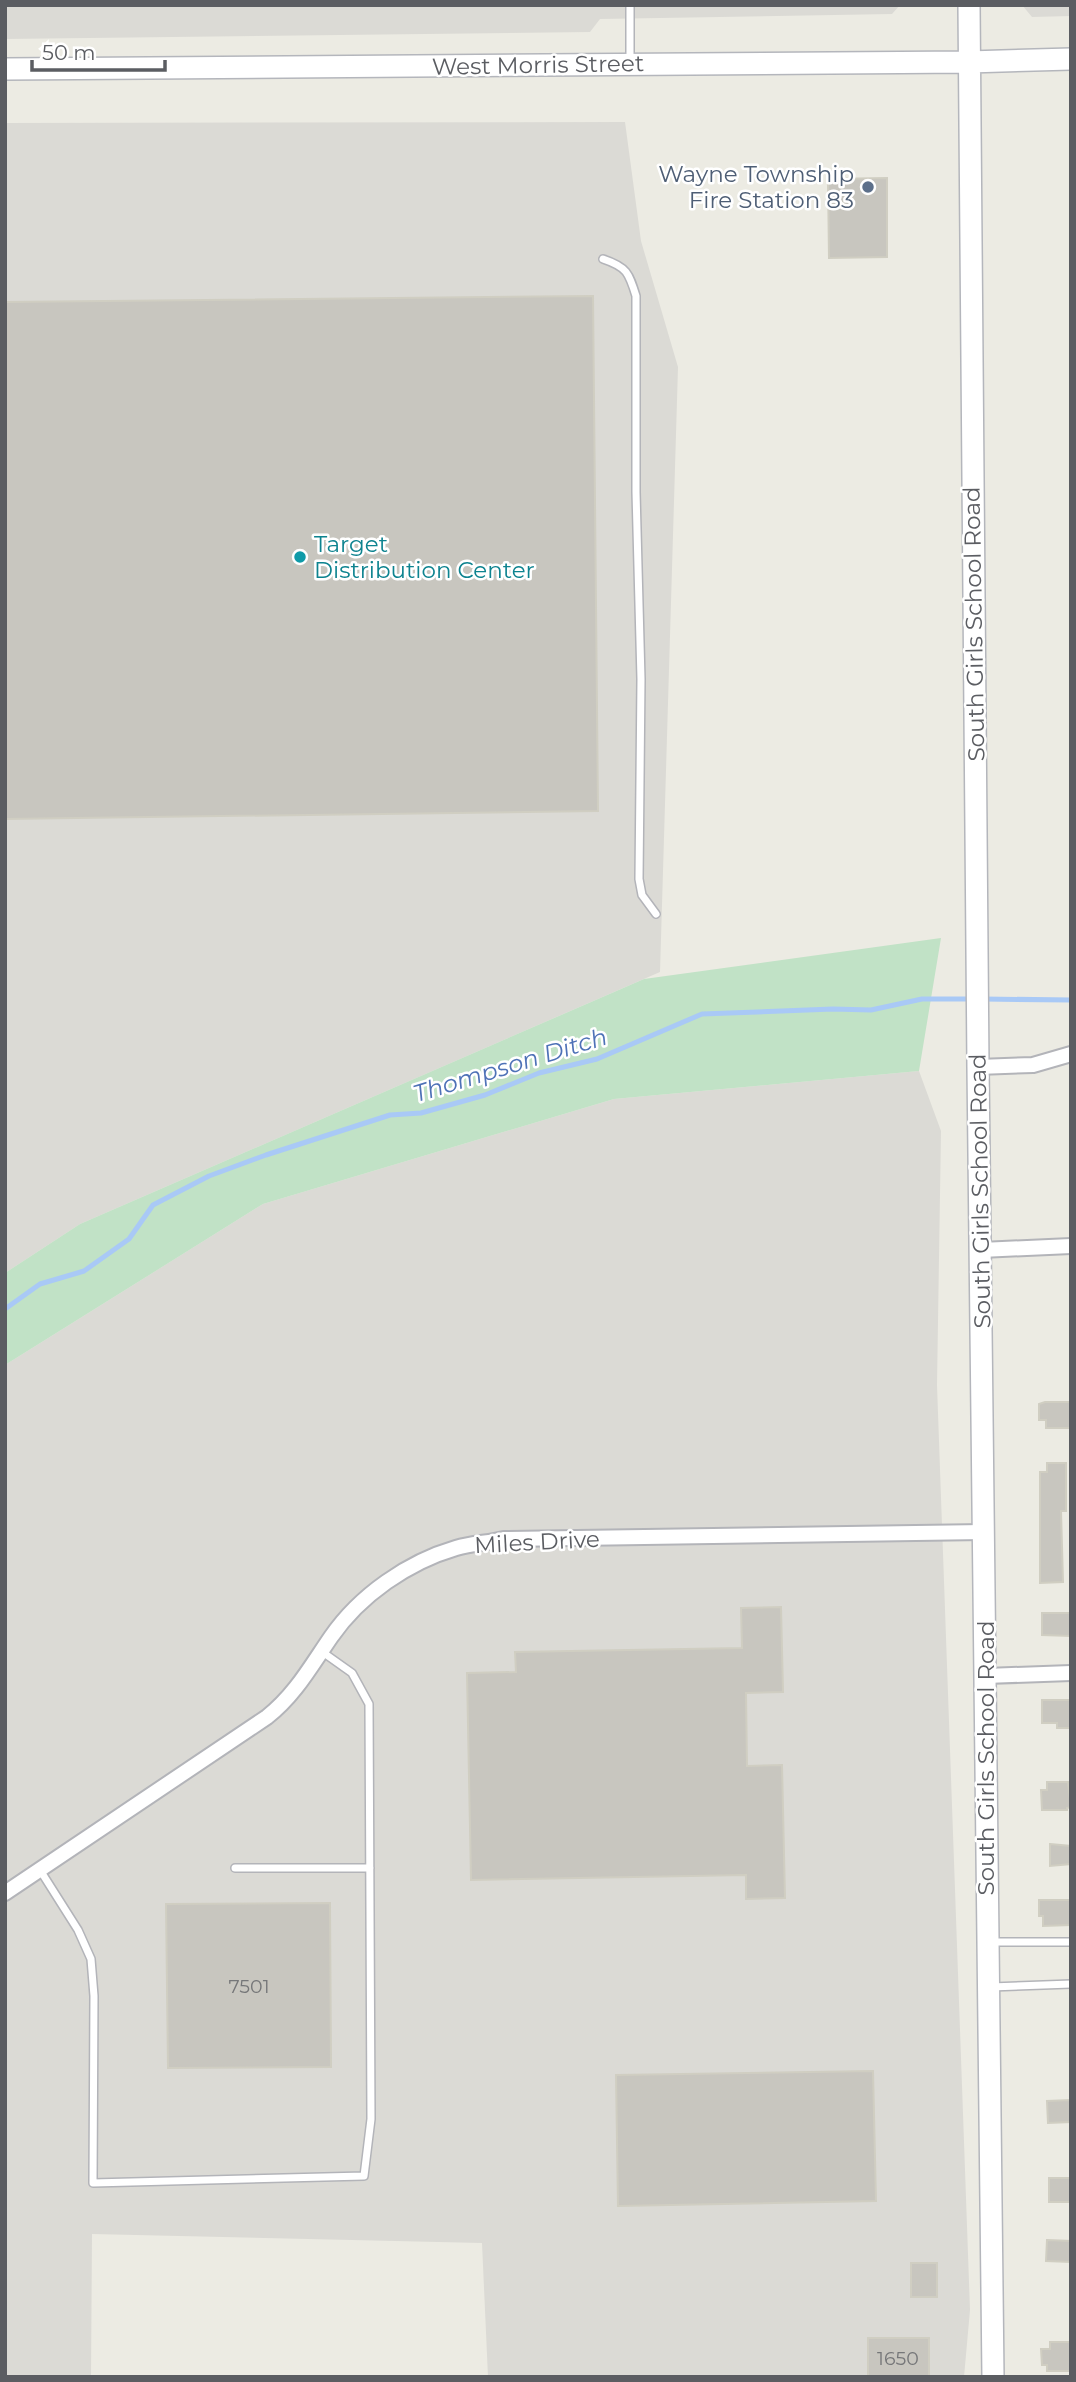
<svg xmlns="http://www.w3.org/2000/svg" width="1076" height="2382" viewBox="0 0 1076 2382" font-family="Montserrat,sans-serif">
  <style>
    .industrial { fill: #dbdad5 }
    .green { fill: #c1e2c6 }
    .lines { fill: none; stroke-linecap: round; stroke-linejoin: round }
    .stream { stroke: #a9c9f6; stroke-width: 5 }
    .building { fill: #c8c6bf; stroke: #d0cec2; stroke-width: 2 }
    .lane-casing { stroke: #b3b4b9; stroke-width: 10 }
    .street-casing { stroke: #b3b4b9; stroke-width: 18 }
    .secondary-casing { stroke: #b4b6bc; stroke-width: 24 }
    .lane { stroke: #fff; stroke-width: 7 }
    .street { stroke: #fff; stroke-width: 14 }
    .secondary { stroke: #fff; stroke-width: 21 }
    .service-dot { fill: #5c6f8a; stroke: #fff; stroke-width: 2.5 }
    .culture-dot { fill: #0f9aa8; stroke: #fff; stroke-width: 2.5 }
    .labels { text-anchor: middle; dominant-baseline: central; stroke-width: 5; stroke-linejoin: round; paint-order: stroke }
    .number-label { font-size: 19px; fill: #767779 }
    .street-label { font-size: 23px; fill: #5b5d62; stroke: #fff }
    .service-label { font-size: 23px; fill: #4e5e75; stroke: #fff; text-anchor: end }
    .culture-label { font-size: 23px; fill: #0d838f; stroke: #fff; text-anchor: start }
    .water-label { font-size: 24px; font-style: italic; fill: #4e72b7; stroke: #fff }
  </style>
  <rect width="100%" height="100%" fill="#ecebe3"/>
  <path class="industrial" d="M5,5H900L892,14L600,19L590,32L5,39Z
    M1022,5H1071V16L1032,17Z
    M625,122L641,241L678,367L660,972L80,1224L5,1273V123Z
    M919,1071L941,1131L937,1385L970,2310L964,2377H488L482,2243L92,2234L91,2377H5V1365L263,1204L614,1099Z"/>
  <path class="green" d="M941,938L919,1071L614,1099L263,1204L5,1365V1273L80,1224L644,979Z"/>
  <g class="lines">
    <path class="stream" d="M983,999L1071,1000
      M5,1309L40,1284L84,1271L129,1239L153,1205L209,1176L266,1155L390,1115L421,1113L485,1095L539,1073L597,1059L702,1014L833,1009L871,1010L922,999H973"/>
  </g>
  <path class="building" d="M887,178V257L829,258L828,179Z
    M593,296L598,811L5,819V302Z
    M1045,1402H1071V1428H1046V1420H1039V1404Z
    M1047,1463H1066V1511H1061L1063,1582L1040,1583V1472H1047Z
    M781,1607L783,1692L746,1693L747,1766L782,1765L785,1898L746,1899V1875L471,1880L467,1673L516,1672L515,1652L742,1648L741,1608Z
    M1042,1613H1071V1636L1042,1635Z
    M1042,1700H1071V1728H1057V1723H1042Z
    M1047,1782H1068L1071,1807L1067,1808V1810H1042L1041,1790H1047Z
    M1050,1844L1071,1846V1864L1050,1866Z
    M1039,1900H1071V1925L1043,1926V1916H1039Z
    M330,1903L331,2067L168,2068L166,1904Z
    M873,2071L876,2201L618,2206L616,2075Z
    M1071,2100V2122L1048,2123L1047,2101Z
    M1049,2178H1071V2202H1049Z
    M1047,2240L1071,2241V2262L1046,2261Z
    M911,2263H937V2297H911Z
    M868,2338H929V2377H868Z
    M1050,2342H1071V2371H1047V2365H1042L1041,2349H1050Z"/>
  <g class="lines">
    <defs>
      <path id="lane" d="M630,5V61
        M603,259C627,267 629,273 636,296V492L641,679L639,879L642,895L656,914
        M235,1868H370
        M40,1870L78,1930L91,1959L94,1996L93,2183L364,2176L371,2119L369,1704L352,1673L321,1651
        M991,1942H1071
        M991,1987L1071,1984"/>
      <path id="street" d="M978,1067L1033,1065L1071,1054
        M981,1250L1071,1246
        M986,1676L1071,1673
        M5,1893L267,1717C295,1695 311,1666 331,1637C360,1595 408,1562 456,1548C472,1543 488,1543 504,1539L984,1532"/>
      <path id="secondary" d="M969,5L978,1067L993,2377
        M5,69L969,62L1071,59"/>
    </defs>
    <use href="#lane" class="lane-casing"/>
    <use href="#street" class="street-casing"/>
    <use href="#secondary" class="secondary-casing"/>
    <use href="#lane" class="lane"/>
    <use href="#street" class="street"/>
    <use href="#secondary" class="secondary"/>
  </g>
  <circle class="service-dot" cx="868" cy="187" r="7"/>
  <circle class="culture-dot" cx="300" cy="557" r="7"/>
  <g class="labels">
    <g class="number-label">
      <text x="249" y="1986">7501</text>
      <text x="898" y="2358">1650</text>
    </g>
    <g class="street-label">
      <text transform="translate(538 65) rotate(-1)">West Morris Street</text>
      <text transform="translate(974 624) rotate(-91)">South Girls School Road</text>
      <text transform="translate(980 1191) rotate(-91)">South Girls School Road</text>
      <text transform="translate(537 1542) rotate(-3)">Miles Drive</text>
      <text transform="translate(986 1758) rotate(-90)">South Girls School Road</text>
    </g>
    <g class="service-label">
      <text x="854" y="174">Wayne Township<tspan x="854" dy="26">Fire Station 83</tspan></text>
    </g>
    <g class="culture-label">
      <text x="314" y="544">Target<tspan x="314" dy="26">Distribution Center</tspan></text>
    </g>
    <g class="water-label">
      <text transform="translate(510 1065) rotate(-17)">Thompson Ditch</text>
    </g>
  </g>
  <rect width="1076" height="2382" fill="none" stroke="#5b5d62" stroke-width="14"/>
  <path d="M32 60v10h133v-10" fill="none" stroke="#5b5d62" stroke-width="3.5"/>
  <text x="42" y="60" font-size="21" fill="#5b5d62" stroke="#ffffff" stroke-width="5" paint-order="stroke">50 m</text>
</svg>
